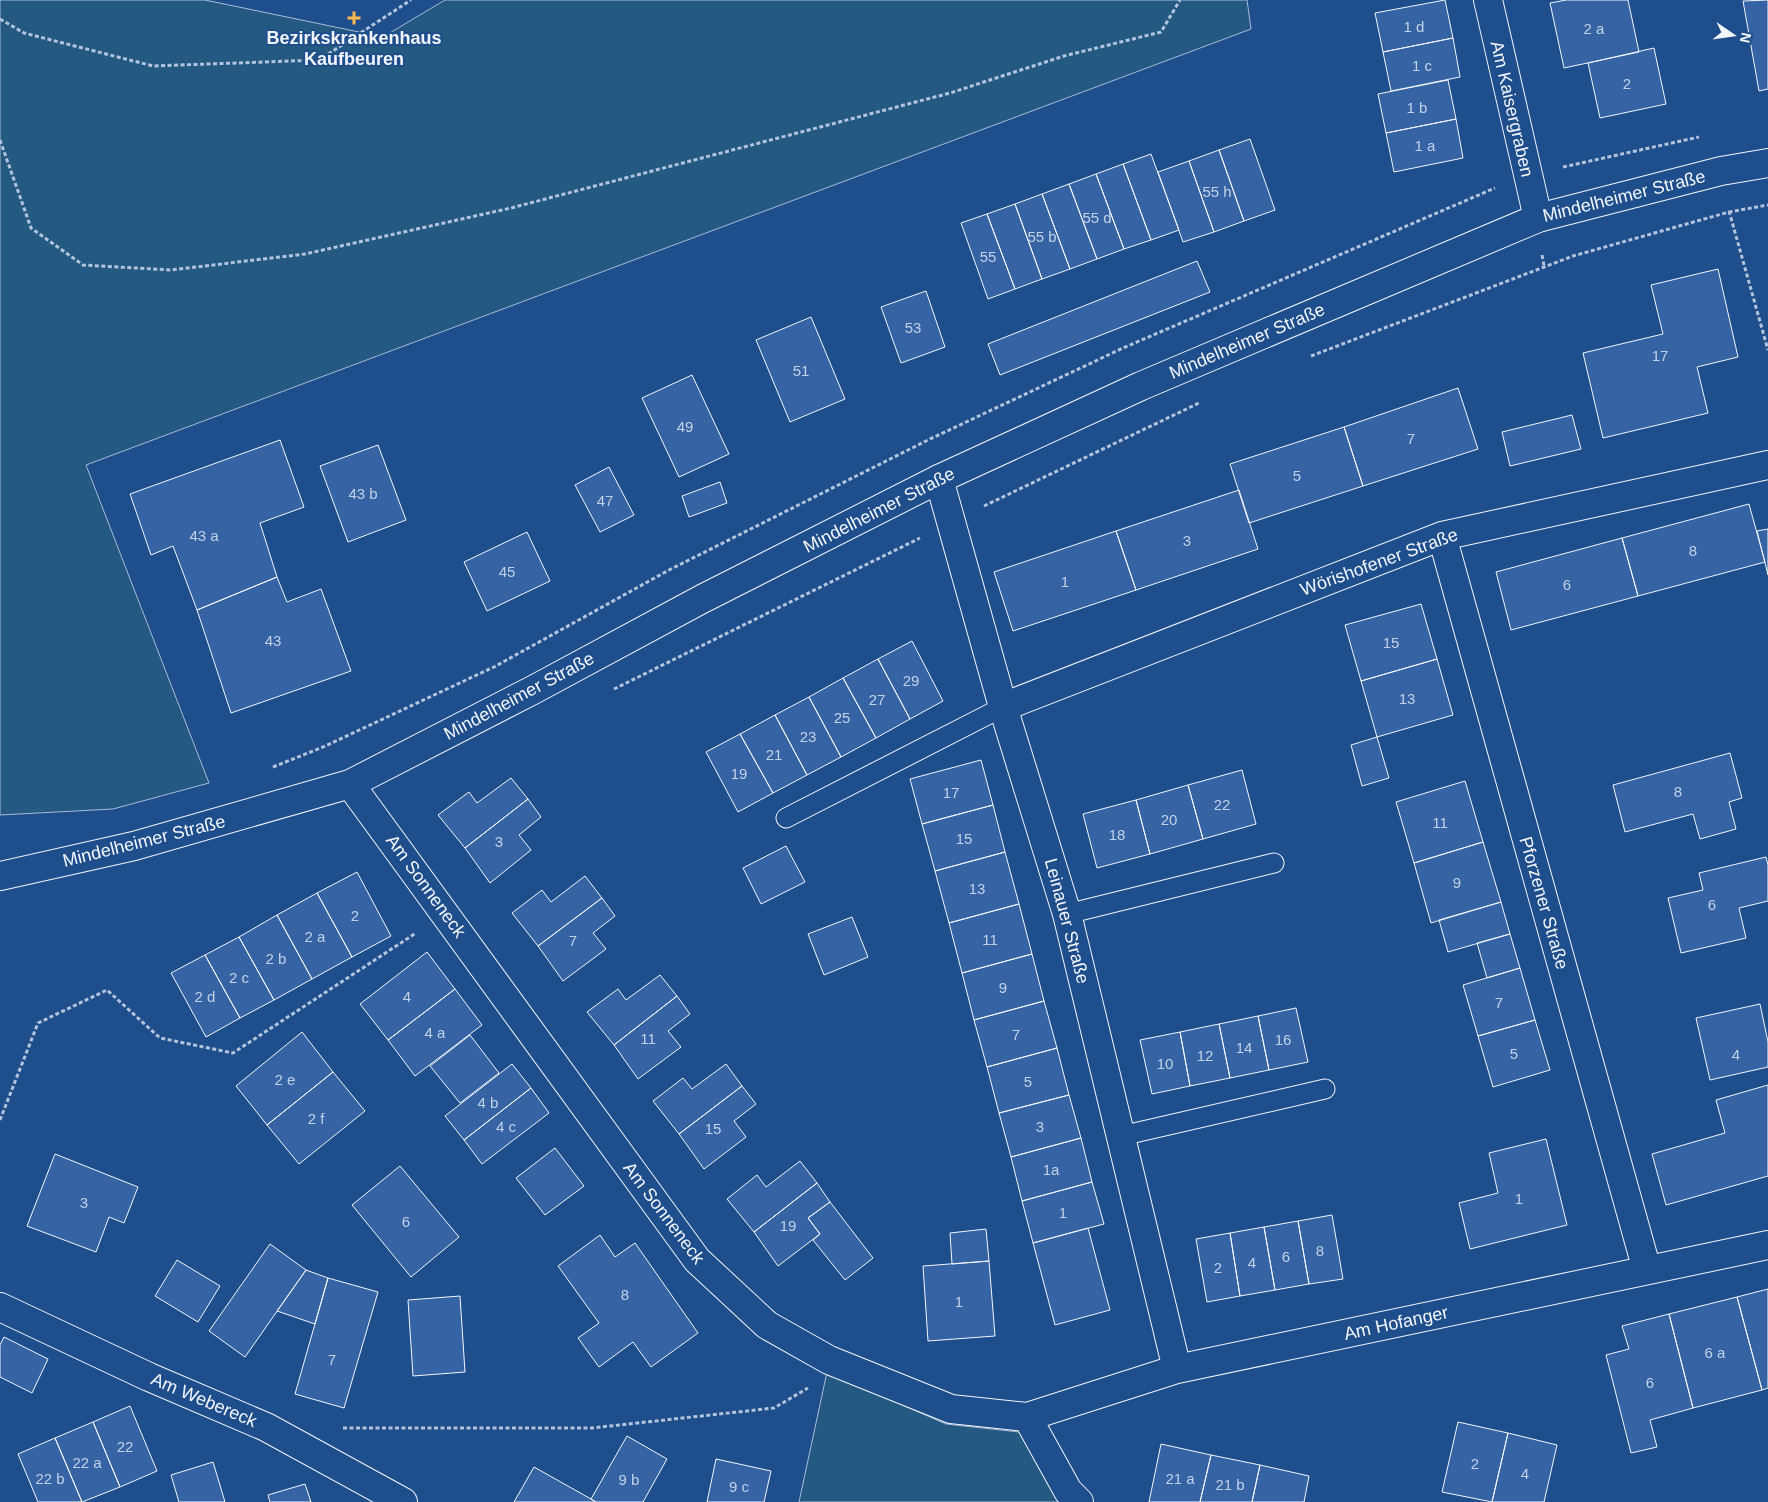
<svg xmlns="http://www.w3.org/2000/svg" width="1768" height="1502" viewBox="0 0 1768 1502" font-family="Arial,sans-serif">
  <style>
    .green { fill: #245a82; stroke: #a8bbd7 }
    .building { fill: #3563a3; stroke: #f2f6ff }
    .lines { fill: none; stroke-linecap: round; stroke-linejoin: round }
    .service-casing { stroke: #f2f6ff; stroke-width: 21 }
    .minor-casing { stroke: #f2f6ff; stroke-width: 30 }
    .primary-casing { stroke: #f2f6ff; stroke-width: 30 }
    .path { stroke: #b3c4dc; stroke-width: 3; stroke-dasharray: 4 2.5; stroke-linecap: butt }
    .service { stroke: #1f4e8c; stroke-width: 19 }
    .minor { stroke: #1f4e8c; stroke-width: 28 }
    .primary { stroke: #1f4e8c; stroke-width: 28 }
    .poi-dot { fill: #ffb74d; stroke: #1f4e8c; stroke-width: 2 }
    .labels { text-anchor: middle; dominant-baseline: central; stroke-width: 4; stroke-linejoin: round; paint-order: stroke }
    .number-label { font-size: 15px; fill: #c3d1e8 }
    .poi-label { font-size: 18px; font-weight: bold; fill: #f2f6ff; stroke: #1f4e8c }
    .street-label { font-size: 18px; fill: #f2f6ff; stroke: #1f4e8c }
  </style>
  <rect width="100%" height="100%" fill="#1f4e8c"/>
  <path class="green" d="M0,0H205L383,37L445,0H1247L1251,29L86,465L209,783L113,809L0,815Z
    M827,1372L946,1424L1019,1432L1058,1498L1062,1502H799Z"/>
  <path class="building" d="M1445,0L1453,38L1383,52L1375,13Z
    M1566,0H1628L1639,52L1564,68L1550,3Z
    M1768,0V89L1759,91L1743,1Z
    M1453,38L1460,77L1391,91L1383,52Z
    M1654,48L1666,104L1600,118L1588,63Z
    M1448,80L1456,119L1386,133L1378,94Z
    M1456,119L1463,158L1394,172L1386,133Z
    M1250,139L1275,210L1244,221L1219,150Z
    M1219,150L1244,221L1214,232L1189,161Z
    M1151,154L1179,230L1151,240L1123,164Z
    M1189,161L1214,232L1183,242L1158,172Z
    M1123,164L1151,240L1124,249L1096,174Z
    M1096,174L1124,249L1097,259L1069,184Z
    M1069,184L1097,259L1070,269L1042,194Z
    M1042,194L1070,269L1042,279L1015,204Z
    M1015,204L1042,279L1015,289L987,214Z
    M987,214L1015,289L988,299L961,223Z
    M1197,261L1210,292L1000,375L988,344Z
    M1718,269L1738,357L1697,367L1708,413L1603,438L1583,353L1663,334L1651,285Z
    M926,291L945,347L901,363L881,307Z
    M811,317L845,399L790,422L756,340Z
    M692,375L729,454L679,477L642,398Z
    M1458,388L1478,449L1363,486L1344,427Z
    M1572,415L1581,449L1510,466L1502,432Z
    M1344,427L1363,486L1249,523L1230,464Z
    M280,440L304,507L260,523L277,577L197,610L173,546L151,555L130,494Z
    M378,445L406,520L348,542L320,466Z
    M609,467L634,515L600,532L575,485Z
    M720,482L727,503L689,517L682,496Z
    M1239,490L1258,549L1136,590L1116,531Z
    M1749,504L1765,562L1638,596L1622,538Z
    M1768,529V575L1757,531Z
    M1116,531L1136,590L1013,631L994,572Z
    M527,532L550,581L487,611L464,562Z
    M1622,538L1638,596L1511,630L1496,572Z
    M277,577L287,602L321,589L351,671L231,713L197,610Z
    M1421,604L1437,659L1361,681L1345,625Z
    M912,641L943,701L910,719L878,659Z
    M878,659L910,719L876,738L843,678Z
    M1437,659L1453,715L1377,737L1361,681Z
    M843,678L876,738L841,757L809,697Z
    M809,697L841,757L807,775L775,715Z
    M775,715L807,775L773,793L740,734Z
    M740,734L773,793L738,812L706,752Z
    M1377,737L1389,778L1362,786L1351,745Z
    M1730,753L1742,798L1729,802L1736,829L1700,839L1693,814L1625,832L1613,785Z
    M981,760L993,805L922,824L910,779Z
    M1242,770L1256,824L1203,839L1188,785Z
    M511,778L528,799L465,848L438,815L469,792L477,803Z
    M1465,781L1483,842L1414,863L1396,802Z
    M1188,785L1203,839L1150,854L1136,800Z
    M528,799L541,817L519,835L531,850L490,883L465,848Z
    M1136,800L1150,854L1097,868L1083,814Z
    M993,805L1005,852L935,871L922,824Z
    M1483,842L1501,902L1431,923L1414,863Z
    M786,846L805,882L761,904L743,868Z
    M1005,852L1019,904L949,923L935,871Z
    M1766,857L1768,865V901L1739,908L1746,938L1681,953L1668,898L1703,890L1699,873Z
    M357,872L391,936L352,957L317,893Z
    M585,876L602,898L538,946L512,913L542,890L551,902Z
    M317,893L352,957L312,979L277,915Z
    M602,898L615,916L593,933L606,949L563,981L538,946Z
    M1501,902L1510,934L1448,952L1439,920Z
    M1019,904L1032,954L962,973L949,923Z
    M277,915L312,979L274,1000L239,937Z
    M852,917L868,957L824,975L808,934Z
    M1510,934L1520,968L1487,978L1477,943Z
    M239,937L274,1000L240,1018L205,955Z
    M427,952L455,989L388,1040L360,1004Z
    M1032,954L1044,1001L974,1020L962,973Z
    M205,955L240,1018L206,1037L171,973Z
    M1520,968L1535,1020L1478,1036L1463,985Z
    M660,975L677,996L614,1045L587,1012L618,989L626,1000Z
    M455,989L482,1025L415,1076L388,1040Z
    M677,996L690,1014L668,1031L681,1047L638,1079L614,1045Z
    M1044,1001L1057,1048L987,1067L974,1020Z
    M1760,1004L1768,1042V1067L1710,1080L1696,1018Z
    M1296,1008L1308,1062L1269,1070L1258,1016Z
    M1258,1016L1269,1070L1230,1078L1219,1024Z
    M1535,1020L1550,1070L1493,1087L1478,1036Z
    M1219,1024L1230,1078L1190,1086L1180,1032Z
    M302,1032L333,1072L267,1125L236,1086Z
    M1180,1032L1190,1086L1152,1094L1140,1040Z
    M470,1035L499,1073L460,1103L430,1066Z
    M1057,1048L1069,1095L999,1113L987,1067Z
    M512,1064L531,1088L464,1140L445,1116Z
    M726,1064L742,1086L679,1134L653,1101L683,1078L692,1089Z
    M333,1072L365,1111L299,1164L267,1125Z
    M1768,1085V1176L1666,1205L1652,1154L1725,1133L1716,1100Z
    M742,1086L756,1104L734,1121L746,1137L704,1169L679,1134Z
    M531,1088L549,1113L482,1164L464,1140Z
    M1069,1095L1081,1138L1011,1157L999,1113Z
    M1081,1138L1092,1182L1022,1201L1011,1157Z
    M1546,1139L1567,1225L1470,1249L1459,1203L1498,1193L1489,1153Z
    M555,1148L584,1186L545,1215L516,1178Z
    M55,1154L138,1187L124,1223L109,1217L96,1252L27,1226Z
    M800,1161L817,1183L754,1232L727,1199L757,1175L766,1187Z
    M400,1166L459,1237L411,1277L352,1205Z
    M1092,1182L1104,1224L1033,1243L1022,1201Z
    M817,1183L830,1202L808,1218L820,1234L778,1266L754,1232Z
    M830,1202L873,1258L845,1280L813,1240L820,1234L808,1218Z
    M1332,1215L1343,1279L1309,1284L1298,1221Z
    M1298,1221L1309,1284L1275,1290L1264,1227Z
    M1264,1227L1275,1290L1240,1296L1230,1233Z
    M1088,1228L1110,1310L1055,1325L1033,1243Z
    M986,1229L989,1261L952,1264L950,1233Z
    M1230,1233L1240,1296L1207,1302L1196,1239Z
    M600,1235L615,1257L635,1243L698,1333L651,1367L633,1342L599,1367L578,1338L599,1323L558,1266Z
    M270,1244L306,1270L245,1357L209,1331Z
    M177,1260L220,1286L198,1322L155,1296Z
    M989,1261L995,1336L928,1341L923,1266Z
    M306,1270L328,1278L315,1324L277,1311Z
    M328,1278L378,1292L344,1408L295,1394Z
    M1768,1289V1388L1762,1390L1737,1297Z
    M460,1296L465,1372L413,1376L408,1300Z
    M1737,1297L1762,1390L1693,1408L1669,1314Z
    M1669,1314L1693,1408L1650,1420L1657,1447L1631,1453L1606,1355L1629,1349L1622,1326Z
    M4,1337L48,1359L32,1393L0,1377V1345Z
    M130,1406L157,1471L120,1487L93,1422Z
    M93,1422L120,1487L82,1502L55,1438Z
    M1458,1422L1508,1433L1492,1502L1442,1492Z
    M1508,1433L1557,1445L1544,1502H1492Z
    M627,1436L667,1459L643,1502H596L591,1499Z
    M55,1438L82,1502H38L18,1454Z
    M1161,1444L1211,1455L1200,1502H1149Z
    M1211,1455L1260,1465L1252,1502H1200Z
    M716,1459L771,1471L764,1502H707Z
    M213,1462L225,1502H179L171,1475Z
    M1260,1465L1309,1476L1304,1502H1252Z
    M534,1467L591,1499L596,1502H514Z
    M305,1484L311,1502H270L268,1495Z"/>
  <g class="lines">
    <defs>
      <path id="service" d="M786,818L1003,707
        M1067,914L1274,863
        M1121,1136L1325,1089"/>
      <path id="minor" d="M1488,0L1538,218
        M939,479L1003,707L1067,914L1177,1369
        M1442,536L1647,1270
        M1003,707L1442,536L1768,465
        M350,784L697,1260L767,1325L829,1360L951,1409L1027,1417L1177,1369L1768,1245
        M0,1307L149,1377L266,1427L403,1502
        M1027,1417L1068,1491L1079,1502"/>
      <path id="primary" d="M0,876L134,846L350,784L533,690L702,599L939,479L1141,386L1538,218L1721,171L1768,163"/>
    </defs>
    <use href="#service" class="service-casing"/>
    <use href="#minor" class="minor-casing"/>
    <use href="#primary" class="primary-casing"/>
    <path class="path" d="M0,19L24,33L153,66L319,60L411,0
      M0,140L31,228L83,265L171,270L305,254L511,208L950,93L1064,56L1161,32L1180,0
      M1563,167L1699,137
      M1729,211L1768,350
      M1542,255L1544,266
      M1311,356L1573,256L1729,212L1768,205
      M984,506L1199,403
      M614,689L920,538
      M273,767L323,747L494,667L669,570L928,440L1123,348L1495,188
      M0,1120L38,1023L107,990L160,1038L233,1053L416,933
      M343,1428H592L774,1408L808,1388"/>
    <use href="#service" class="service"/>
    <use href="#minor" class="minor"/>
    <use href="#primary" class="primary"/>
  </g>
  <path class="poi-dot" d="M351.5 10.5h5v5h5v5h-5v5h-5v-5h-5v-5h5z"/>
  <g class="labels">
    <g class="number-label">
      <text x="1414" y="26">1 d</text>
      <text x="1594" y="28">2 a</text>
      <text x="1422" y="65">1 c</text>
      <text x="1627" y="83">2</text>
      <text x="1417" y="107">1 b</text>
      <text x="1425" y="145">1 a</text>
      <text x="1217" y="191">55 h</text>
      <text x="1097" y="217">55 d</text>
      <text x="1042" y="236">55 b</text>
      <text x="988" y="256">55</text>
      <text x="913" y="327">53</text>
      <text x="1660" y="355">17</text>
      <text x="801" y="370">51</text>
      <text x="685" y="426">49</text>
      <text x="1411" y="438">7</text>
      <text x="1297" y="475">5</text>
      <text x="363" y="493">43 b</text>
      <text x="605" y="500">47</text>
      <text x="204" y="535">43 a</text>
      <text x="1187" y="540">3</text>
      <text x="1693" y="550">8</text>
      <text x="507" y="571">45</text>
      <text x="1065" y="581">1</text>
      <text x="1567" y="584">6</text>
      <text x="273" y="640">43</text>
      <text x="1391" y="642">15</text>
      <text x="911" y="680">29</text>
      <text x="1407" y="698">13</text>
      <text x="877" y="699">27</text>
      <text x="842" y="717">25</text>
      <text x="808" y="736">23</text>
      <text x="774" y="754">21</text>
      <text x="739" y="773">19</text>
      <text x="1678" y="791">8</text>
      <text x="951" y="792">17</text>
      <text x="1222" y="804">22</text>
      <text x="1169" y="819">20</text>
      <text x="1440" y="822">11</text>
      <text x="1117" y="834">18</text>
      <text x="964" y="838">15</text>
      <text x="499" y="841">3</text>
      <text x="1457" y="882">9</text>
      <text x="977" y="888">13</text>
      <text x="1712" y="904">6</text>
      <text x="355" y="915">2</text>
      <text x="315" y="936">2 a</text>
      <text x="990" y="939">11</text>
      <text x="573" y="940">7</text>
      <text x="276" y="958">2 b</text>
      <text x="239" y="977">2 c</text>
      <text x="1003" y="987">9</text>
      <text x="205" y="996">2 d</text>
      <text x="407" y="996">4</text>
      <text x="1499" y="1002">7</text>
      <text x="435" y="1032">4 a</text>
      <text x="1016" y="1034">7</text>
      <text x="648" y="1038">11</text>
      <text x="1283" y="1039">16</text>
      <text x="1244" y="1047">14</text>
      <text x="1514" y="1053">5</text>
      <text x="1736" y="1054">4</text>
      <text x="1205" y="1055">12</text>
      <text x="1165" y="1063">10</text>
      <text x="285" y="1079">2 e</text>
      <text x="1028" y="1081">5</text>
      <text x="488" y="1102">4 b</text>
      <text x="316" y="1118">2 f</text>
      <text x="506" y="1126">4 c</text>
      <text x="1040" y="1126">3</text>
      <text x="713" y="1128">15</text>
      <text x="1051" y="1169">1a</text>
      <text x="1519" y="1198">1</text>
      <text x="84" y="1202">3</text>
      <text x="1063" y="1212">1</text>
      <text x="406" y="1221">6</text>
      <text x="788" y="1225">19</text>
      <text x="1320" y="1250">8</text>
      <text x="1286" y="1256">6</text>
      <text x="1252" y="1262">4</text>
      <text x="1218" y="1267">2</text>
      <text x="625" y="1294">8</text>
      <text x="959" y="1301">1</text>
      <text x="1715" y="1352">6 a</text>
      <text x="332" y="1359">7</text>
      <text x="1650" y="1382">6</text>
      <text x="125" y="1446">22</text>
      <text x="87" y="1462">22 a</text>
      <text x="1475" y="1463">2</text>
      <text x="1525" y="1473">4</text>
      <text x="50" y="1478">22 b</text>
      <text x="1180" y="1478">21 a</text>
      <text x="629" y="1479">9 b</text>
      <text x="1230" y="1484">21 b</text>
      <text x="739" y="1486">9 c</text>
    </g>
    <g class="poi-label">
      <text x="354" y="38">Bezirkskrankenhaus<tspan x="354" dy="21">Kaufbeuren</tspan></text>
    </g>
    <g class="street-label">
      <text transform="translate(1512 109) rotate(77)">Am Kaisergraben</text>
      <text transform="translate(1624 196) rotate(-14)">Mindelheimer Straße</text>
      <text transform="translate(1247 341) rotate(-23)">Mindelheimer Straße</text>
      <text transform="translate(879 510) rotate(-27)">Mindelheimer Straße</text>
      <text transform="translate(1379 562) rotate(-20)">Wörishofener Straße</text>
      <text transform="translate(519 696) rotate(-28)">Mindelheimer Straße</text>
      <text transform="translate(144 841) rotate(-14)">Mindelheimer Straße</text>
      <text transform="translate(426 886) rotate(54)">Am Sonneneck</text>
      <text transform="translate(1544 903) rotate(74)">Pforzener Straße</text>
      <text transform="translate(1067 921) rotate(75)">Leinauer Straße</text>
      <text transform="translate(664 1213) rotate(53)">Am Sonneneck</text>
      <text transform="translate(1396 1323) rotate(-12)">Am Hofanger</text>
      <text transform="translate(204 1400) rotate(23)">Am Webereck</text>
    </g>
  </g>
  <g transform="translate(1733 35) rotate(103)" stroke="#1f4e8c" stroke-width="4" paint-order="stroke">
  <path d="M0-4L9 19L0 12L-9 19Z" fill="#f2f6ff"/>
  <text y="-8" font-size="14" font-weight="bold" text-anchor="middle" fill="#f2f6ff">N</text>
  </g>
</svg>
